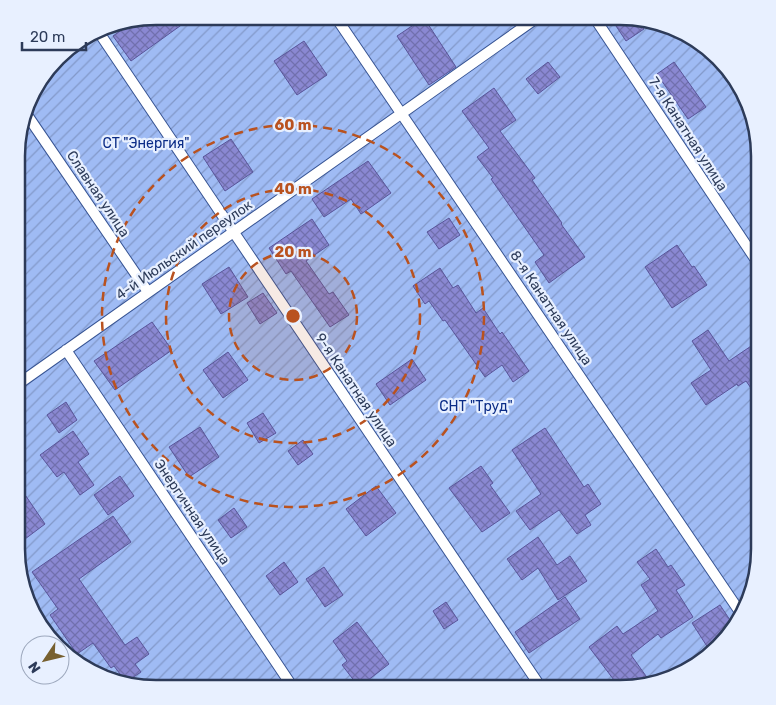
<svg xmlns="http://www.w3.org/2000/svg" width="776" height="705" viewBox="0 0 776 705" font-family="Rubik,sans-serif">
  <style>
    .garden { fill: url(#garden-furrows) }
    .building { fill: url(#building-cross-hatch); stroke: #59559a }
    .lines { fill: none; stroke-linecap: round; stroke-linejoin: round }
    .service-casing { stroke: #385594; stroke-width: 12 }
    .service { stroke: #fff; stroke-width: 10 }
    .ring { fill: none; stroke: #b9521f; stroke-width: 2.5; stroke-dasharray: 9 6 }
    .labels { text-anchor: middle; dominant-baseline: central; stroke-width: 4.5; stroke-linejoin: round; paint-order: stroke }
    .street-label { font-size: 14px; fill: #2d3b59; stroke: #e8f0ff }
    .park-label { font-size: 14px; fill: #0b2c87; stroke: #e8f0ff }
    .rim { fill: none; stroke: #2d3b59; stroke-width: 2.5 }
    .centre { fill: #b9521f; stroke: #e8f0ff; stroke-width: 2.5 }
    .ring-label { font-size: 15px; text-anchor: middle; font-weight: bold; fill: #b9521f; stroke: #e8f0ff; stroke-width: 4.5; stroke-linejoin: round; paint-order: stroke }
  </style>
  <defs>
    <pattern id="garden-furrows" width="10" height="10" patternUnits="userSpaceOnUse" patternTransform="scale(1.25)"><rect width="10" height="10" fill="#9fbbf4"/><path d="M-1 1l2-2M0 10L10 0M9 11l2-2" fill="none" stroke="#8299c9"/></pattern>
    <pattern id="building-cross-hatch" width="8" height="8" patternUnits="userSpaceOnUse" patternTransform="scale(1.25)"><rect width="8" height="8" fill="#8a88d2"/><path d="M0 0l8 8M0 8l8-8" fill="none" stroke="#7170ad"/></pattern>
  </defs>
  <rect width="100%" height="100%" fill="#bacffb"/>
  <path class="garden" d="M156,16L629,17L682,31L725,64L749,103L759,147L760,549L745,611L712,654L673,678L629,688L156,689L94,674L60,648V645H56L51,641L27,602L17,558L19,129L35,86L64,51L111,24Z"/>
  <path class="building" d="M156,16H194L131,61L113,36L136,20Z
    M610,17H629L638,19L644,29L626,41Z
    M424,18L456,67L429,85L397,36Z
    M304,41L327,75L297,95L274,61Z
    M548,62L560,77L538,94L526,79Z
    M674,62L706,107L688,119L657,74Z
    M494,88L516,120L500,131L535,178L532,180L562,223L561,224L585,257L549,283L535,262L544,255L491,179L493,178L477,157L489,148L462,111Z
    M231,139L253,172L225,191L203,157Z
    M368,161L391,193L361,214L351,199L324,217L312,199Z
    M449,218L460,235L439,249L427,232Z
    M312,219L329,245L306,261L329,294L333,292L349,315L330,327L291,271L286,274L269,248Z
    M677,245L692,267L694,266L707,285L672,308L645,267Z
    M229,267L248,297L221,314L202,284Z
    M440,268L453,288L458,285L476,313L483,308L500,334L502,332L529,371L513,382L502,365L485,377L445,320L443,321L429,301L425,304L413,286Z
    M263,293L277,313L260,324L247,303Z
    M152,322L172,350L115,390L94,361Z
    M708,330L729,361L760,340V401L746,381L738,386L737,384L706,405L691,383L711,370L692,341Z
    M228,352L248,380L223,398L203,370Z
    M412,359L426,380L390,405L376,384Z
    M66,402L77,420L59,433L47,415Z
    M263,413L276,433L259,443L247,423Z
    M200,427L219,457L189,477L169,447Z
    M545,428L584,487L588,484L601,504L585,515L591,525L577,534L559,510L530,530L516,511L541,494L512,450Z
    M73,431L89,454L78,462L94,485L80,495L64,472L57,477L40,455Z
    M303,440L313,454L298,465L288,451Z
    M481,466L493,483L490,485L510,513L482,532L449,488Z
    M120,476L134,496L108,515L94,495Z
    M17,483L45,524L17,545Z
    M376,486L396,513L366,536L346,509Z
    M234,508L247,527L231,538L218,520Z
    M113,516L131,542L79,579L125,645L137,637L149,654L135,664L141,672L126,682L114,666L111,668L93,643L77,654L50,615L58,609L32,572Z
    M538,537L557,565L570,556L587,581L558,600L538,568L522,580L507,559Z
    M656,549L668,567L671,565L685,585L676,590L693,617L661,638L658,634L631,655L651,683L629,688H620L589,647L617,626L623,634L658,611L641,585L650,579L637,562Z
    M284,562L298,582L280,595L266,576Z
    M324,567L343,595L325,607L306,579Z
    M565,597L580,619L529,653L515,632Z
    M446,602L458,620L444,629L433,611Z
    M720,605L734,626L719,645L710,651L692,623Z
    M357,622L389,664L359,687L342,665L347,661L333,641Z"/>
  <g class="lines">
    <defs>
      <path id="service" d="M335,16L742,615
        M594,17L760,266
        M98,31L542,689
        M25,112L148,292
        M66,350L294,689
        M17,385L538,17"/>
    </defs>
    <use href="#service" class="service-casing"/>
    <use href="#service" class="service"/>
  </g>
  <circle cx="293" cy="316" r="64" fill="#b9521f" fill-opacity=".12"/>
  <g class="ring">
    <circle cx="293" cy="316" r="64"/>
    <circle cx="293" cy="316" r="127"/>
    <circle cx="293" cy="316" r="191"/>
  </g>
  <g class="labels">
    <g class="street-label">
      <text transform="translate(688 134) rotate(57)">7-я Канатная улица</text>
      <text transform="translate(98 194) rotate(56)">Славная улица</text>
      <text transform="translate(184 250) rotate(-35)">4-й Июльский переулок</text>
      <text transform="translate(551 308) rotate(56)">8-я Канатная улица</text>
      <text transform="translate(356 390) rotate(56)">9-я Канатная улица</text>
      <text transform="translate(192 512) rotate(56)">Энергичная улица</text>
    </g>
    <g class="park-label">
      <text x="146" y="143">СТ "Энергия"</text>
      <text x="476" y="406">СНТ "Труд"</text>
    </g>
  </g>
  <path d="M0 0H776V705H0ZM156 25H620A131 131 0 0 1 751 156V549A131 131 0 0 1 620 680H156A131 131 0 0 1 25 549V156A131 131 0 0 1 156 25Z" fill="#e8f0ff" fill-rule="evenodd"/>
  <path class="rim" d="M156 25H620A131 131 0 0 1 751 156V549A131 131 0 0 1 620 680H156A131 131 0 0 1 25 549V156A131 131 0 0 1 156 25Z"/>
  <circle cx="293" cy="316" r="8" class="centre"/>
  <g class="ring-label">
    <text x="293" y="130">60 m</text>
    <text x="293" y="194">40 m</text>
    <text x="293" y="257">20 m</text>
  </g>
  <g transform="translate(45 660) rotate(235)"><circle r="24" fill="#e8f0ff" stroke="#9da8bd"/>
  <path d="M0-4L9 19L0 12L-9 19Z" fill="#776030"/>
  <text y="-8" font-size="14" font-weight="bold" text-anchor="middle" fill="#2d3b59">N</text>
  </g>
  <path d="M22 42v8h64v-8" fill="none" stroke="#2d3b59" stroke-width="2.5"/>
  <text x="30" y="42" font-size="15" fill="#2d3b59" stroke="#e8f0ff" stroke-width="4" paint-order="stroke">20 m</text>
</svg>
